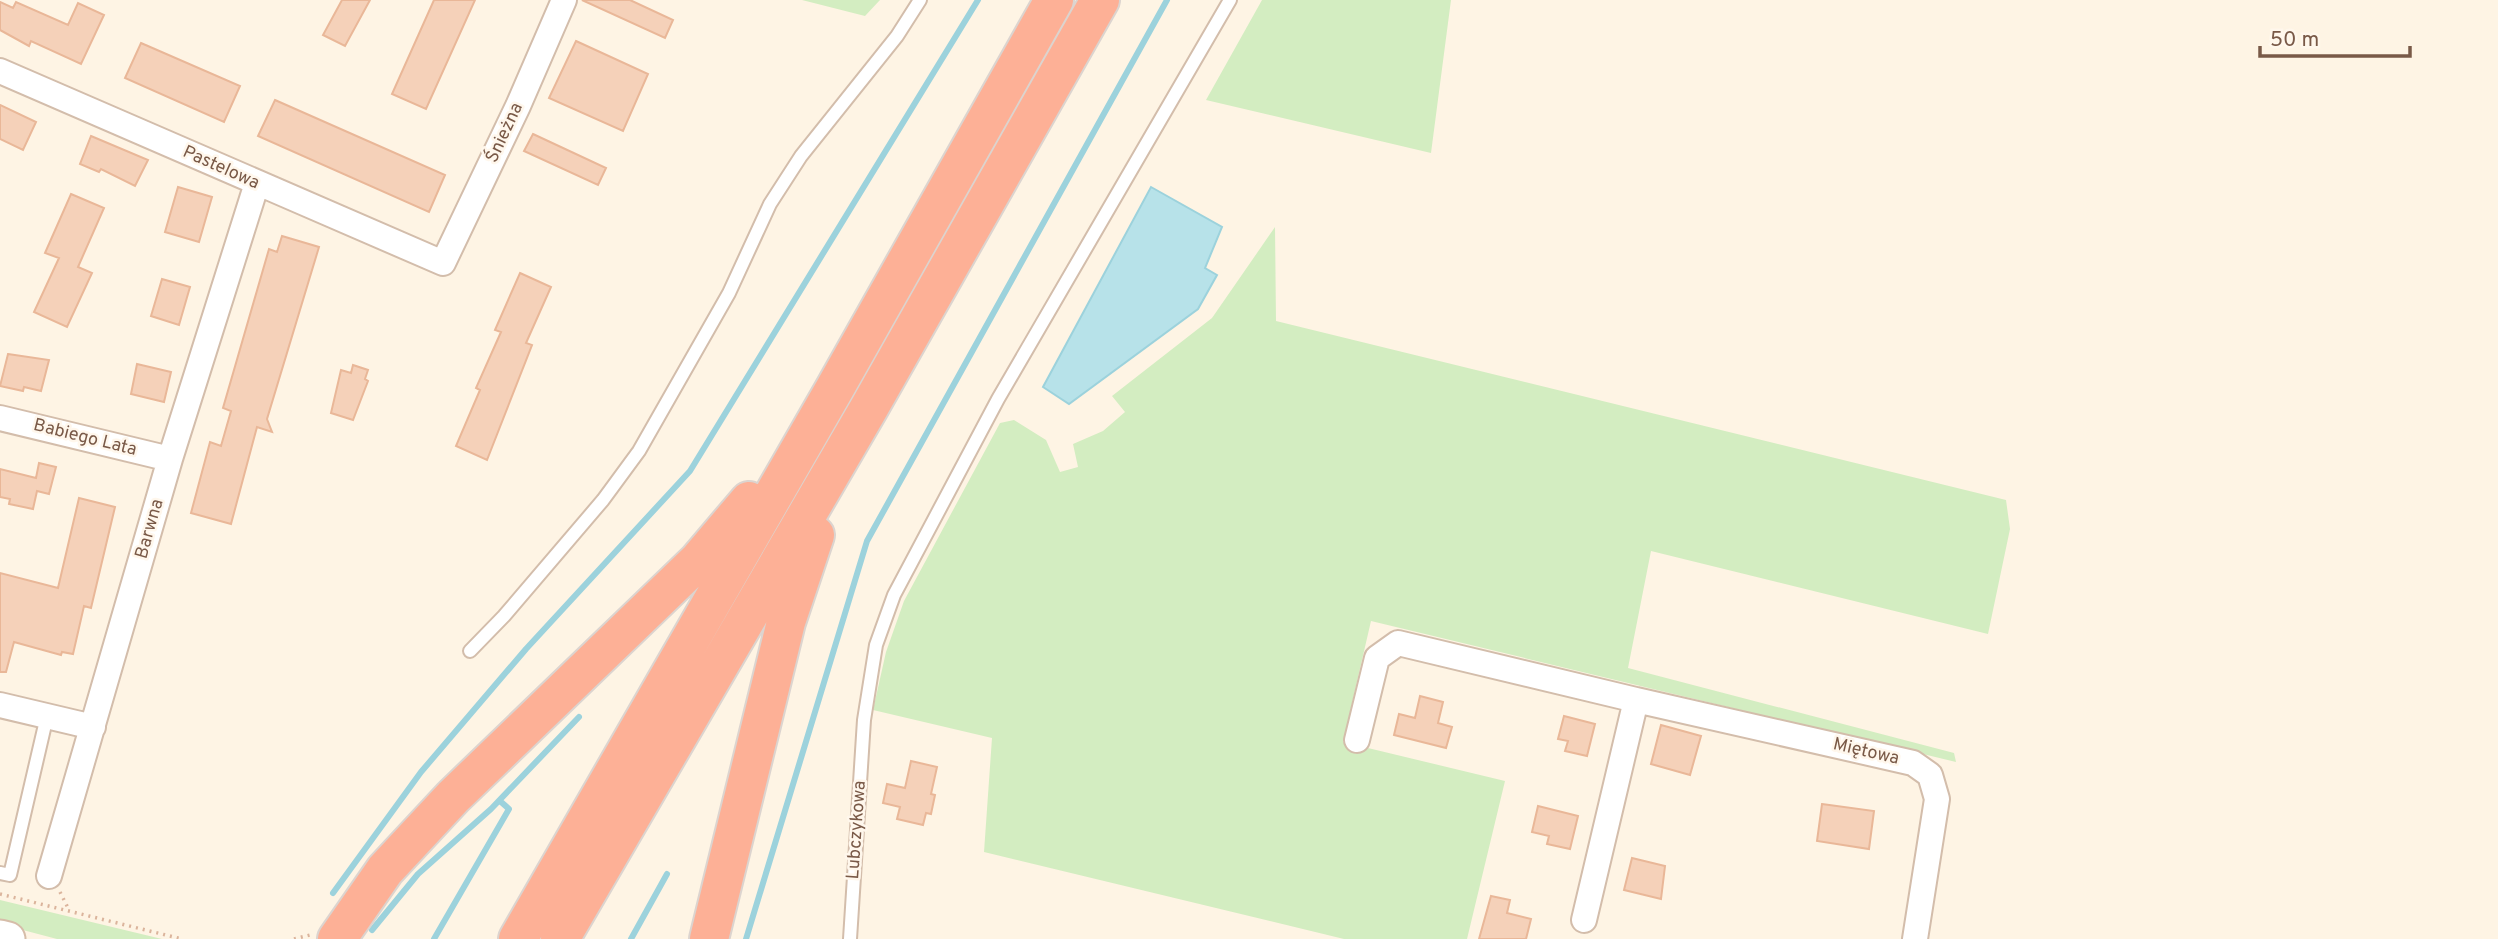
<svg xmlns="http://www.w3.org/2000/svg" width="2498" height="939" viewBox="0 0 2498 939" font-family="Overpass,sans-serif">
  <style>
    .green { fill: #d3edc1 }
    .water { fill: #b7e2e9; stroke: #9cd2dc; stroke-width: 2 }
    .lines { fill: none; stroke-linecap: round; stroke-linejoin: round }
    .stream { stroke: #9cd2dc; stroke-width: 6 }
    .building { fill: #f5d1b9; stroke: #e9b798; stroke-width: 2 }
    .lane-casing { stroke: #d3bdab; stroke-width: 16 }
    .street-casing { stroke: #d3bdab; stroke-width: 28 }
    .secondary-casing { stroke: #d6bda9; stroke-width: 37 }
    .highway-casing { stroke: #dcd4cf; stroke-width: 42 }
    .path { stroke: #dbb49c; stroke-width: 3.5; stroke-dasharray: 2 5; stroke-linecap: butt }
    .lane { stroke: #fff; stroke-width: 12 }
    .street { stroke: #fff; stroke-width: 24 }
    .secondary { stroke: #fff; stroke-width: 33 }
    .highway { stroke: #fdb096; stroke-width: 38 }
    .labels { text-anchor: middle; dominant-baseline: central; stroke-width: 5; stroke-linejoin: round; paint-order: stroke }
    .street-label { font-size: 18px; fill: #795947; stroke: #fff7ec }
  </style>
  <rect width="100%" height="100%" fill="#fef4e4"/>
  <path class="green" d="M802,0H880L865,16Z
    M1262,0H1451L1431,153L1206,100Z
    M1275,227L1276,321L2006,500L2010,529L1988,634L1651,551L1628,668L1954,753L1956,762L1371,621L1343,742L1505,781L1467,939H1344L984,852L992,738L873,710L886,652L904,601L1000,423L1014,420L1046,440L1060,472L1078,467L1073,444L1103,431L1125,412L1112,396L1212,318Z
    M0,900L162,939H57L0,924Z"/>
  <path class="water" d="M1151,187L1222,227L1205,268L1217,275L1198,309L1069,404L1043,387Z"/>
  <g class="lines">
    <path class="stream" d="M333,893L421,772L526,649L690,471L978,0
      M372,930L418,874L491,809L579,717
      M434,939L509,809L500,801
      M631,939L667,874
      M746,939L867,541L1167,0"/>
  </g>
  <path class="building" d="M342,0H370L345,46L323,35Z
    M434,0H475L426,109L392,94Z
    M582,0H630L673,20L665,38Z
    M0,2L13,8L16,2L68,25L78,3L104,15L81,64L31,41L29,46L0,30Z
    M576,41L648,74L623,131L549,98Z
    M141,43L240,86L224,122L125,78Z
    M275,100L445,175L429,212L258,136Z
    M0,105L36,122L23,150L0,139Z
    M533,134L606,168L598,185L524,151Z
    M91,136L148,160L135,186L101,169L99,172L80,164Z
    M178,187L212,197L199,242L165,232Z
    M71,194L104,208L78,267L92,273L67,327L34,312L59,258L45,253Z
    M282,236L319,247L267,419L272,432L257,427L231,524L191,513L210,442L221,446L231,411L223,408L269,249L277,252Z
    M520,273L551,287L526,343L532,345L487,460L456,446L480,390L476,388L501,332L495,330Z
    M162,279L190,287L179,325L151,316Z
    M8,354L49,360L41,391L24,387L23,391L0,386Z
    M137,364L171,372L164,402L131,394Z
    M353,365L368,370L365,379L368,381L353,420L331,413L341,370L351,373Z
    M39,463L56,467L49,494L37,491L33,509L9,504L10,499L0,497V469L36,478Z
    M79,498L115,507L91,608L84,606L73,654L62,652L61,655L14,642L6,672H0V573L58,588Z
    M1420,696L1443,702L1438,723L1452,727L1446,748L1394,735L1399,714L1415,718Z
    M1564,716L1595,724L1587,756L1565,751L1568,741L1558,739Z
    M1661,725L1701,736L1690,775L1651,764Z
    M911,761L937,767L931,794L935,795L931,814L926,813L923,825L897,819L900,807L883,803L887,784L905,788Z
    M1822,804L1874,811L1869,849L1817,841Z
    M1538,806L1578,816L1570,849L1547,844L1549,836L1532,832Z
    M1632,858L1665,866L1661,899L1624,890Z
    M1491,896L1510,900L1507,913L1531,919L1526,939H1479Z"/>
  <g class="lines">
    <defs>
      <path id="lane" d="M470,651L504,616L603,500L639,451L729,293L770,204L801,156L897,36L920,0
        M0,873L10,875L47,716
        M850,939L864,720L876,645L894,595L998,399L1230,0"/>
      <path id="street" d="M0,71L443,263L518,106L564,0
        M0,418L170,459
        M0,705L93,727
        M1357,740L1377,658L1398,643L1636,700
        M49,876L170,459L257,183
        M1584,920L1636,700L1913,763L1930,775L1937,799L1915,939"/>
      <path id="secondary" d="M0,937L8,939"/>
      <path id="highway" d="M337,939L385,870L453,797L698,561L749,501
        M518,939L835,388L1054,0
        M560,939L869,408L1100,0
        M709,939L786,622L815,535"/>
    </defs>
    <use href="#lane" class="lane-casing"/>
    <use href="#street" class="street-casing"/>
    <use href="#secondary" class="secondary-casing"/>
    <use href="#highway" class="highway-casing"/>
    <path class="path" d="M60,892L69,910
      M0,894L182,939
      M294,939L310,935"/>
    <use href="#lane" class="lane"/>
    <use href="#street" class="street"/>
    <use href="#secondary" class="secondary"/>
    <use href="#highway" class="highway"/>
  </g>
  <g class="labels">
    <g class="street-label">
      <text transform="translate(505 133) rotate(-65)">Śnieżna</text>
      <text transform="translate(221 168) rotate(24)">Pastelowa</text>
      <text transform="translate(85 438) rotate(14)">Babiego Lata</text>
      <text transform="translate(150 529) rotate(-74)">Barwna</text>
      <text transform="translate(1866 752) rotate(13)">Miętowa</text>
      <text transform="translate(857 830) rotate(-86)">Lubczykowa</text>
    </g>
  </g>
  <path d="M2260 46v10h150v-10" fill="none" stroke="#795947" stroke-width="3.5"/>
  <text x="2270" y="46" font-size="21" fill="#795947" stroke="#fff7ec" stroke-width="5" paint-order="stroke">50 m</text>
</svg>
